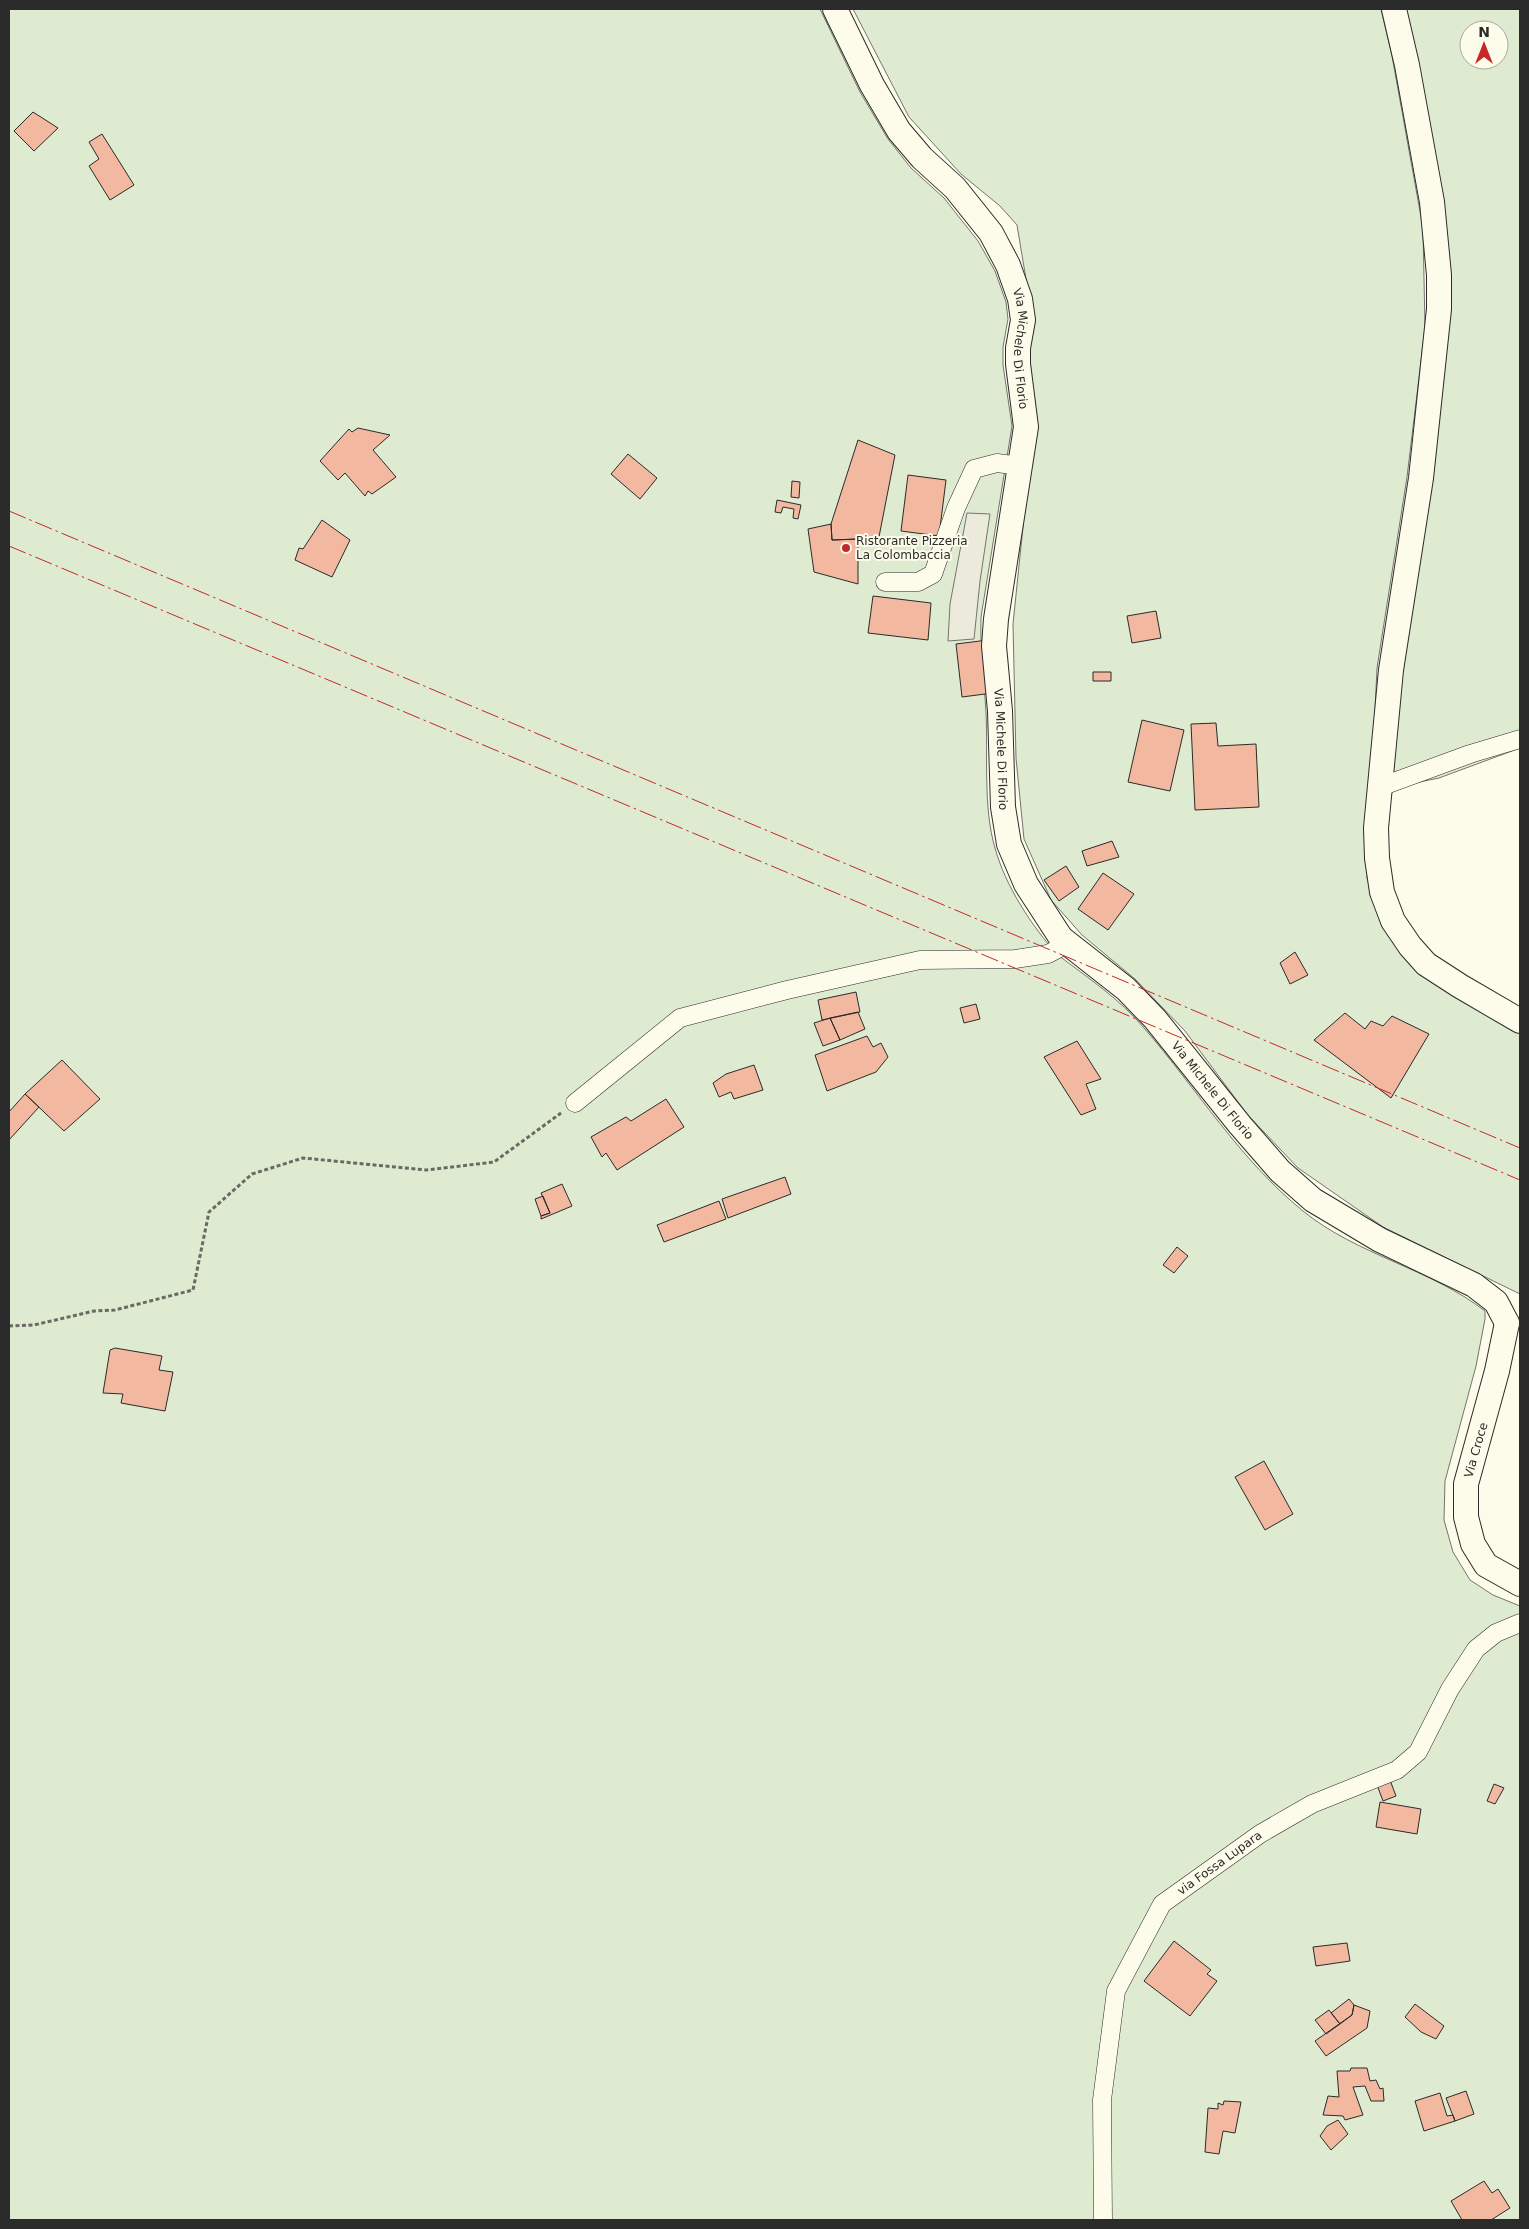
<svg xmlns="http://www.w3.org/2000/svg" width="1529" height="2229" viewBox="0 0 1529 2229" font-family="'DejaVu Sans',sans-serif">
  <style>
    .green { fill: #deebd1; stroke: #74746e; fill-rule: evenodd }
    .parking { fill: #eceadb; stroke: #74746e }
    .building { fill: #f2b8a0; stroke: #2b2b2b }
    .lines { fill: none; stroke-linecap: round; stroke-linejoin: round }
    .street-casing { stroke: #2b2b2b; stroke-width: 19 }
    .secondary-casing { stroke: #2b2b2b; stroke-width: 26 }
    .path { stroke: #6a6964; stroke-width: 3; stroke-dasharray: 4 2.5; stroke-linecap: butt }
    .street { stroke: #fdfbea; stroke-width: 18 }
    .secondary { stroke: #fdfbea; stroke-width: 24 }
    .power { stroke: #c62828; stroke-width: 1; stroke-dasharray: 18 4 2.5 4; stroke-linecap: butt }
    .poi-dot { fill: #c62828; stroke: #fdfbea; stroke-width: 2 }
    .labels { text-anchor: middle; dominant-baseline: central; stroke-width: 4; stroke-linejoin: round; paint-order: stroke }
    .street-label { font-size: 12px; fill: #2b2b2b; stroke: #fdfbea }
    .poi-label { font-size: 12px; fill: #2b2b2b; stroke: #fdfbea; text-anchor: start }
  </style>
  <rect width="100%" height="100%" fill="#fdfbea"/>
  <path class="green" d="M9,9H820L860,92L888,139L911,168L944,198L978,241L995,271L1006,302L1008,319L1003,347V365L1012,426L981,617C980,649 984,680 986,712C988,754 983,808 995,848C1005,885 1032,927 1058,955C1088,978 1120,999 1144,1028C1197,1089 1240,1160 1303,1211C1357,1255 1431,1269 1485,1311V1319L1476,1366L1445,1481L1444,1520L1453,1552L1470,1580L1493,1595L1520,1606V2220H9Z
    M853,9H1381L1392,56L1423,228L1425,328L1407,477L1377,668L1367,878L1384,929L1417,971L1520,1031V1294L1383,1227L1298,1168L1247,1114L1185,1031L1135,979L1082,935L1051,900L1024,839L1016,758L1013,624L1031,449L1026,357L1032,315L1017,225L1000,206L961,174L909,117Z
    M1404,9H1520V748L1439,778L1390,788L1401,671L1446,351ZM1469,30H1499V60H1469Z"/>
  <path class="parking" d="M967,513L990,514L980,581L974,639L948,641L950,604Z"/>
  <path class="building" d="M33,112L58,128L34,151L14,131Z
    M102,134L134,185L110,200L89,166L99,159L89,142Z
    M358,428L390,435L373,450L396,477L372,494L368,491L365,496L345,473L338,480L320,461L349,429L352,432Z
    M858,440L895,455L878,542L858,539L832,540L831,524Z
    M628,454L657,478L640,499L611,474Z
    M908,475L946,480L939,536L901,531Z
    M792,481L800,482L799,498L791,497Z
    M777,500L801,505L798,519L793,518L794,509L783,507L781,513L775,512Z
    M322,520L350,540L332,577L295,560L299,548L303,549Z
    M831,524L832,540L858,539V584L814,572L808,529Z
    M873,596L931,603L928,640L868,633Z
    M1156,611L1161,638L1132,643L1127,616Z
    M988,640L993,693L962,697L956,644Z
    M1093,672H1111V681H1093Z
    M1142,720L1184,730L1170,791L1128,782Z
    M1216,723L1218,746L1256,744L1259,807L1195,810L1191,724Z
    M1112,841L1119,857L1087,866L1082,851Z
    M1066,866L1079,887L1059,901L1044,880Z
    M1103,873L1134,894L1108,930L1078,909Z
    M1295,952L1308,975L1290,984L1280,963Z
    M856,992L860,1012L822,1020L818,1000Z
    M976,1004L980,1019L964,1023L960,1008Z
    M858,1012L865,1029L840,1040L830,1018Z
    M1345,1013L1365,1029L1371,1021L1383,1026L1392,1016L1429,1034L1391,1098L1314,1040Z
    M830,1018L840,1040L823,1046L814,1023Z
    M867,1036L873,1047L881,1043L888,1057L876,1072L827,1091L815,1055Z
    M1077,1041L1101,1079L1086,1084L1096,1109L1081,1115L1044,1057Z
    M62,1060L100,1099L64,1131L25,1094Z
    M754,1065L763,1090L734,1099L731,1092L719,1097L713,1083L726,1074Z
    M25,1094L39,1107L9,1140V1112Z
    M666,1099L684,1127L617,1170L606,1153L602,1157L591,1137L626,1117L631,1121Z
    M785,1177L791,1194L728,1218L722,1199Z
    M562,1184L572,1206L541,1219V1216L550,1213L541,1193Z
    M543,1196L550,1213L541,1216L535,1199Z
    M719,1201L726,1219L664,1242L657,1225Z
    M1177,1247L1188,1256L1174,1273L1163,1265Z
    M115,1348L162,1356L159,1370L173,1372L165,1411L121,1403L123,1394L103,1393L110,1350Z
    M1264,1461L1293,1514L1265,1530L1235,1477Z
    M1390,1780L1396,1796L1383,1801L1377,1785Z
    M1494,1784L1504,1788L1495,1804L1487,1801Z
    M1380,1802L1421,1809L1417,1834L1376,1827Z
    M1174,1941L1211,1970L1207,1974L1217,1981L1190,2016L1144,1981Z
    M1347,1943L1350,1961L1316,1966L1313,1947Z
    M1349,1999L1354,2005L1352,2015L1340,2024L1331,2013Z
    M1415,2004L1444,2026L1436,2039L1421,2032L1405,2017Z
    M1354,2005L1370,2011L1367,2028L1326,2056L1315,2041L1352,2015Z
    M1329,2010L1340,2024L1326,2034L1315,2020Z
    M1351,2068H1367L1370,2081L1376,2080L1380,2089L1383,2088L1384,2101H1371L1365,2086L1353,2087L1363,2115L1345,2120L1343,2116L1323,2115L1328,2096L1339,2097L1337,2071H1350Z
    M1466,2091L1474,2114L1455,2121L1446,2098Z
    M1440,2093L1447,2116L1453,2115L1455,2121L1424,2131L1415,2101Z
    M1224,2101L1241,2102L1235,2133L1223,2131L1219,2154L1205,2152L1208,2108L1218,2109V2103L1223,2105Z
    M1338,2120L1348,2134L1331,2150L1320,2136L1327,2126Z
    M1484,2181L1492,2193L1498,2189L1510,2208L1491,2220H1462L1451,2201Z"/>
  <g class="lines">
    <defs>
      <g id="street">
        <path d="M885,582H918L933,574L956,508L974,469L997,463L1021,466"/>
        <path d="M1380,787L1470,754L1520,739"/>
        <path d="M575,1103L680,1018L787,990L920,960L1015,959L1048,954L1067,944"/>
        <path id="s1" d="M1103,2220L1102,2100L1116,1991L1162,1904L1260,1834L1312,1804L1397,1770L1418,1752L1450,1689L1476,1649L1496,1633L1520,1623"/>
      </g>
      <g id="secondary">
        <path id="s2" d="M835,9L872,85L899,131L922,158L955,188L991,233L1008,265L1020,299L1023,320L1018,348V364L1026,427L996,619L994,646L1000,711L1003,807L1009,844L1026,884L1061,938L1126,989L1155,1019L1240,1125L1280,1171L1313,1200L1380,1240L1474,1285L1496,1302L1507,1323"/>
        <path d="M1394,9L1407,65L1432,202L1439,275V309L1421,478L1391,670L1376,828L1377,858L1382,892L1393,921L1410,946L1426,964L1460,986L1520,1021"/>
        <path d="M1507,1323L1497,1371L1466,1484V1517L1473,1544L1486,1565L1520,1584"/>
      </g>
    </defs>
    <use href="#street" class="street-casing"/>
    <use href="#secondary" class="secondary-casing"/>
    <path class="path" d="M9,1326L34,1325L94,1311L115,1310L193,1290L209,1212L252,1174L303,1158L426,1170L494,1162L561,1113"/>
    <use href="#street" class="street"/>
    <use href="#secondary" class="secondary"/>
    <path class="power" d="M9,511L1520,1148
      M9,546L1520,1180"/>
  </g>
  <circle class="poi-dot" cx="846" cy="548" r="5"/>
  <g class="labels">
    <g class="street-label">
      <text stroke="none"><textPath href="#s2" startOffset="398">Via Michele Di Florio</textPath></text>
      <text stroke="none"><textPath href="#s2" startOffset="802">Via Michele Di Florio</textPath></text>
      <text stroke="none"><textPath href="#s2" startOffset="1221">Via Michele Di Florio</textPath></text>
      <text transform="translate(1476 1450) rotate(-74)">Via Croce</text>
      <text stroke="none"><textPath href="#s1" startOffset="399">via Fossa Lupara</textPath></text>
    </g>
    <g class="poi-label">
      <text x="856" y="541">Ristorante Pizzeria<tspan x="856" dy="14">La Colombaccia</tspan></text>
    </g>
  </g>
  <rect width="1529" height="2229" fill="none" stroke="#2b2b2b" stroke-width="20"/>
  <g transform="translate(1484 45)"><circle r="24" fill="#fdfbea" stroke="#a9a89e"/>
  <path d="M0-4L9 19L0 12L-9 19Z" fill="#c62828"/>
  <text y="-8" font-size="14" font-weight="bold" text-anchor="middle" fill="#2b2b2b">N</text>
  </g>
</svg>
